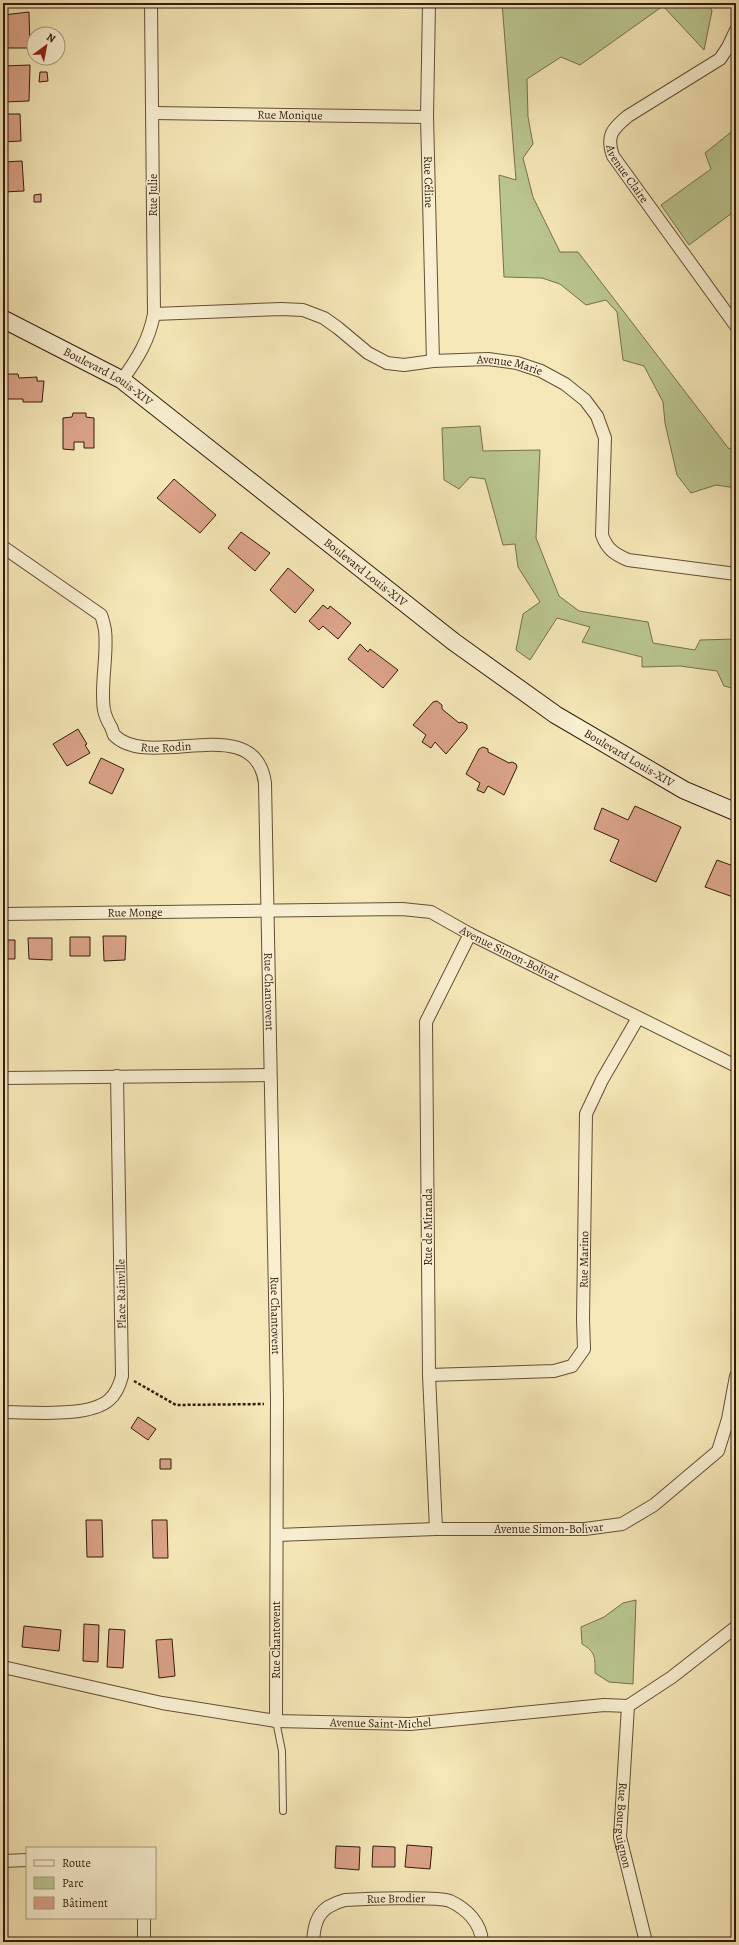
<svg xmlns="http://www.w3.org/2000/svg" width="739" height="1945" viewBox="0 0 739 1945" font-family="Alegreya,serif">
  <style>
    .green { fill: #bac690; stroke: #76704e }
    .building { fill: #dba389; stroke: #331b0d }
    .lines { fill: none; stroke-linecap: round; stroke-linejoin: round }
    .lane-casing { stroke: #644e38; stroke-width: 8 }
    .street-casing { stroke: #644e38; stroke-width: 14 }
    .secondary-casing { stroke: #331b0d; stroke-width: 19 }
    .path { stroke: #331b0d; stroke-width: 2.5; stroke-dasharray: 3 2; stroke-linecap: butt }
    .lane { stroke: #f8efd0; stroke-width: 6 }
    .street { stroke: #f8efd0; stroke-width: 12 }
    .secondary { stroke: #f8efd0; stroke-width: 17 }
    .labels { text-anchor: middle; dominant-baseline: central; stroke-width: 3; stroke-linejoin: round; paint-order: stroke }
    .street-label { font-size: 12px; fill: #331b0d; stroke: #f8efd0 }
  </style>
  <rect width="100%" height="100%" fill="#f5e7b7"/>
  <filter id="stains"><feTurbulence type="fractalNoise" baseFrequency=".005" numOctaves="4"/><feColorMatrix values="0 0 0 0 .2 0 0 0 0 .09 0 0 0 0 .02 0 0 0 .5 -.17"/></filter>
  <radialGradient id="worn" r=".72"><stop offset=".6" stop-color="#630" stop-opacity="0"/><stop offset="1" stop-color="#630" stop-opacity=".3"/></radialGradient>
  <path class="green" d="M502,3H708L712,11L704,50L663,6L580,65L561,57L527,79L528,117L533,144L523,158L533,197L560,252H578L729,449L736,447V488L716,485L691,493L677,475L665,423L663,402L644,366L623,360L617,312L606,300L586,305L560,284L542,278L504,277L499,175L516,180Z
    M736,128V218L732,213L689,245L661,205L711,169L705,153Z
    M480,426L483,451L540,450L536,538L559,596L579,611L648,622L653,643L695,650L700,640L736,639V689L724,686L717,671L680,666L642,667V657L582,642L590,627L557,618L530,660L516,650L523,614L540,602L518,567L515,544L503,545L485,479L470,477L459,489L444,480L442,428Z
    M636,1600L633,1684L609,1682L595,1673C595,1658 596,1652 582,1644L581,1627L604,1617L623,1603Z"/>
  <path class="building" d="M29,12L30,48H3V15Z
    M30,65L29,101L3,102V66Z
    M40,72H47L48,81L39,82Z
    M3,114H20L21,141L3,142Z
    M22,161L24,191L3,192V162Z
    M41,194V202H34V195Z
    M3,374H18L19,378L37,377V381H44L42,402H23V399H3Z
    M73,413H86V417L94,418V448H84V442H74V450L63,449V418L72,417Z
    M174,479L216,515L200,533L157,498Z
    M241,532L270,553L255,571L228,548Z
    M288,568L314,590L295,613L270,590Z
    M323,605L328,609L330,606L351,623L338,639L323,626L319,630L309,621Z
    M360,644L368,652L370,649L398,670L383,688L348,659Z
    M437,701L442,705V709L459,723L462,722L467,725V729L446,754L435,742L431,748L422,742L426,735L413,725L433,702Z
    M78,729L87,744L85,745L90,753L67,766L53,744Z
    M483,747L488,749V752L509,763L512,762L516,764L517,767L504,795L488,786L484,793L477,790L480,783L466,774L479,749Z
    M101,758L124,769L112,794L89,783Z
    M635,806L681,827L656,882L610,861L619,840L594,829L602,808L628,820Z
    M717,860L736,867V898L705,887Z
    M103,936H126L125,960L104,961Z
    M70,937H90V956H70Z
    M28,938H52V960L29,959Z
    M3,940H15V959H3Z
    M138,1417L156,1429L148,1440L131,1428Z
    M160,1459H171V1469H160Z
    M86,1520H102L103,1557H87Z
    M152,1520H167L168,1558H153Z
    M84,1624L99,1625L98,1662L83,1661Z
    M24,1626L61,1630L59,1651L22,1647Z
    M109,1629L125,1630L123,1668L107,1667Z
    M172,1639L175,1676L159,1678L156,1640Z
    M407,1845L432,1847L430,1869L405,1867Z
    M336,1846L360,1847L359,1870L335,1868Z
    M373,1846L395,1847V1867H372Z"/>
  <g class="lines">
    <defs>
      <path id="lane" d="M276,1721L282,1751L283,1811"/>
      <g id="street">
        <path id="s1" d="M429,3L427,117L433,361"/>
        <path id="s2" d="M736,30L728,47L720,59L628,116C612,129 606,136 613,156L736,326"/>
        <path id="s3" d="M153,113L427,117"/>
        <path id="s4" d="M154,314L281,309L303,310L324,318L338,328L368,353L387,363L404,365L433,361L488,359L517,363L541,371L565,384L585,400L597,416L605,438L602,535C607,549 614,554 628,560L736,574"/>
        <path d="M122,380C138,358 149,340 154,314L151,3"/>
        <path id="s5" d="M3,547L101,615C103,620 104,625 105,630C108,655 100,686 104,710C105,715 108,722 111,727C112,729 113,733 114,735C150,772 255,709 265,783L277,1399L276,1721"/>
        <path id="s6" d="M3,914L402,909L431,912L470,934L736,1066"/>
        <path d="M3,1078L270,1075"/>
        <path id="s7" d="M429,1375L554,1371L572,1366L584,1349L583,1319L586,1114L602,1080L638,1018"/>
        <path d="M3,1412C31,1412 88,1418 109,1400C116,1394 120,1384 122,1376L117,1076"/>
        <path d="M436,1529L429,1375L426,1022L470,934"/>
        <path id="s8" d="M277,1535L436,1529H585L622,1524L654,1505L718,1451L728,1419L736,1376"/>
        <path id="s9" d="M3,1667L162,1703L276,1721L410,1724L604,1705L628,1706L672,1677L736,1627"/>
        <path id="s10" d="M628,1706L620,1837L646,1942"/>
        <path d="M3,1861L27,1860"/>
        <path d="M144,1918V1942"/>
        <path id="s11" d="M313,1942C314,1928 316,1915 328,1907C333,1904 341,1901 345,1900C363,1899 437,1896 450,1901C467,1909 481,1923 482,1942"/>
      </g>
      <g id="secondary">
        <path id="s12" d="M3,319L122,380L454,642L556,715L684,790L736,812"/>
      </g>
    </defs>
    <use href="#lane" class="lane-casing"/>
    <use href="#street" class="street-casing"/>
    <use href="#secondary" class="secondary-casing"/>
    <path class="path" d="M134,1381L176,1405L264,1404"/>
    <use href="#lane" class="lane"/>
    <use href="#street" class="street"/>
    <use href="#secondary" class="secondary"/>
  </g>
  <g class="labels">
    <g class="street-label">
      <text stroke="none"><textPath href="#s3" startOffset="137">Rue Monique</textPath></text>
      <text stroke="none"><textPath href="#s2" startOffset="211">Avenue Claire</textPath></text>
      <text stroke="none"><textPath href="#s1" startOffset="179">Rue Céline</textPath></text>
      <text transform="translate(153 195) rotate(-90)">Rue Julie</text>
      <text stroke="none"><textPath href="#s4" startOffset="373">Avenue Marie</textPath></text>
      <text stroke="none"><textPath href="#s12" startOffset="120">Boulevard Louis-XIV</textPath></text>
      <text stroke="none"><textPath href="#s12" startOffset="444">Boulevard Louis-XIV</textPath></text>
      <text stroke="none"><textPath href="#s5" startOffset="297">Rue Rodin</textPath></text>
      <text stroke="none"><textPath href="#s12" startOffset="767">Boulevard Louis-XIV</textPath></text>
      <text stroke="none"><textPath href="#s6" startOffset="132">Rue Monge</textPath></text>
      <text stroke="none"><textPath href="#s6" startOffset="517">Avenue Simon-Bolivar</textPath></text>
      <text stroke="none"><textPath href="#s5" startOffset="625">Rue Chantovent</textPath></text>
      <text transform="translate(428 1227) rotate(-90)">Rue de Miranda</text>
      <text stroke="none"><textPath href="#s7" startOffset="254">Rue Marino</textPath></text>
      <text transform="translate(121 1294) rotate(-91)">Place Rainville</text>
      <text stroke="none"><textPath href="#s5" startOffset="949">Rue Chantovent</textPath></text>
      <text stroke="none"><textPath href="#s8" startOffset="272">Avenue Simon-Bolivar</textPath></text>
      <text transform="translate(276 1640) rotate(-90)">Rue Chantovent</text>
      <text stroke="none"><textPath href="#s9" startOffset="383">Avenue Saint-Michel</textPath></text>
      <text stroke="none"><textPath href="#s10" startOffset="120">Rue Bourguignon</textPath></text>
      <text stroke="none"><textPath href="#s11" startOffset="109">Rue Brodier</textPath></text>
    </g>
  </g>
  <rect width="739" height="1945" fill="none" stroke="#f5e7b7" stroke-width="16"/>
  <rect x="4" y="4" width="731" height="1937" fill="none" stroke="#331b0d" stroke-width="2"/>
  <rect x="8" y="8" width="723" height="1929" fill="none" stroke="#331b0d"/>
  <rect x="26" y="1847" width="130" height="72" fill="#f8efd0" stroke="#a99a82"/>
  <rect x="34" y="1860" width="20" height="6" fill="#f8efd0" stroke="#a99a82"/>
  <text x="62" y="1867" font-size="12" fill="#331b0d">Route</text>
  <rect x="34" y="1877" width="20" height="12" fill="#bac690" stroke="#a99a82"/>
  <text x="62" y="1887" font-size="12" fill="#331b0d">Parc</text>
  <rect x="34" y="1897" width="20" height="12" fill="#dba389" stroke="#a99a82"/>
  <text x="62" y="1907" font-size="12" fill="#331b0d">Bâtiment</text>
  <g transform="translate(46 46) rotate(32)"><circle r="19" fill="#f8efd0" stroke="#a99a82"/>
  <path d="M0-3L7 15L0 10L-7 15Z" fill="#8f2418"/>
  <text y="-6" font-size="11" font-weight="bold" text-anchor="middle" fill="#331b0d">N</text>
  </g>
  <rect width="100%" height="100%" filter="url(#stains)"/>
  <rect width="100%" height="100%" fill="url(#worn)"/>
</svg>
